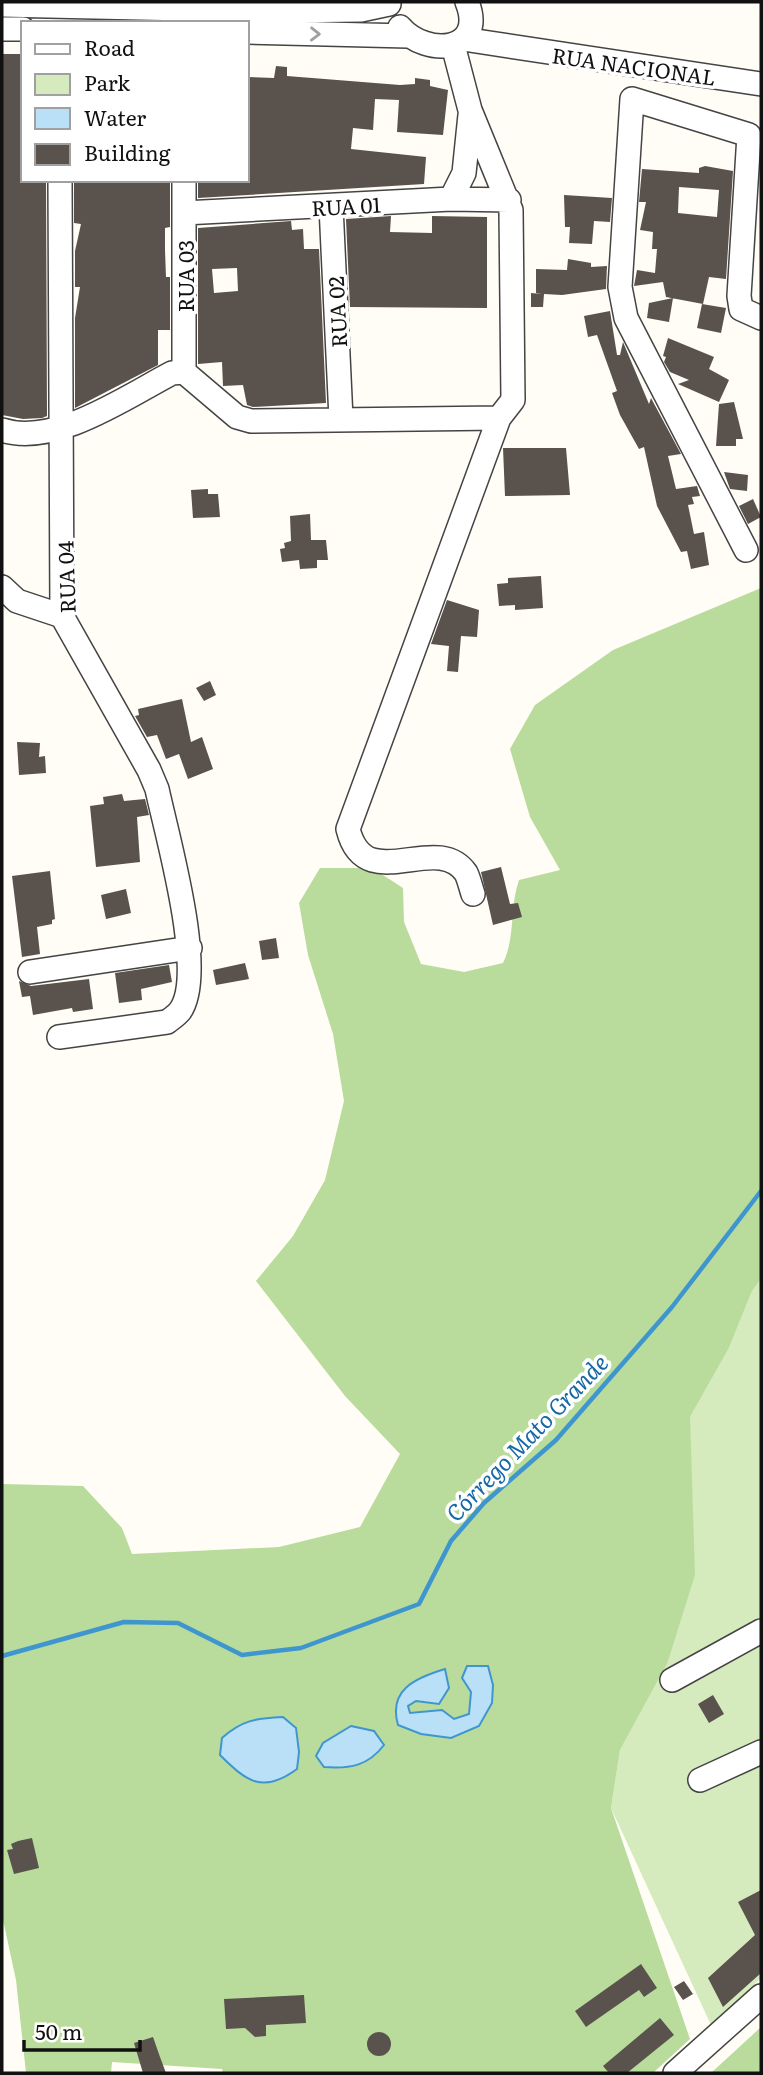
<svg xmlns="http://www.w3.org/2000/svg" width="763" height="2075" viewBox="0 0 763 2075" font-family="Literata,serif">
  <style>
    .green { fill: #d5ebbd }
    .forest { fill: #b9dc9c }
    .water { fill: #b9e0f7; stroke: #3f96cf; stroke-width: 2 }
    .lines { fill: none; stroke-linecap: round; stroke-linejoin: round }
    .stream { stroke: #3f96cf; stroke-width: 4.5 }
    .building { fill: #5a524d; fill-rule: evenodd }
    .minor-casing { stroke: #444; stroke-width: 26 }
    .minor { stroke: #fff; stroke-width: 23 }
    .oneway { stroke: #a0a0a0 }
    .labels { text-anchor: middle; dominant-baseline: central; stroke-width: 7; stroke-linejoin: round; paint-order: stroke }
    .street-label { font-size: 21px; fill: #111; stroke: #fff }
    .water-label { font-size: 23px; font-style: italic; fill: #1768a6; stroke: #fff }
  </style>
  <rect width="100%" height="100%" fill="#fffdf5"/>
  <path class="green" d="M761,1279V1978L711,2025L611,1808L620,1750L667,1664L690,1473V1417L729,1348L752,1291Z"/>
  <path class="forest" d="M761,588V1279L752,1291L729,1348L690,1417L695,1575L667,1664L620,1750L611,1808L690,2039L653,2073H223L222,2069L112,2062L111,2073H26L16,1980L2,1915V1484L83,1486L122,1528L132,1554L279,1547L360,1527L400,1454L345,1396L256,1281L293,1236L325,1180L344,1101L333,1034L308,955L299,903L320,868H372L403,888L404,922L421,964L464,972L503,963C516,936 509,909 519,880L560,870L530,817L510,749L535,705L613,650Z
    M761,2027V2073H711Z"/>
  <path class="water" d="M467,1666H488L493,1685L492,1703L479,1726L451,1738L421,1734L398,1725C388,1690 415,1678 445,1669L449,1688L439,1704L416,1701L408,1706L410,1713L442,1710L454,1719L469,1714L471,1692L462,1678Z
    M283,1717L296,1728L299,1752L297,1769C263,1794 247,1782 220,1755L222,1738C242,1720 257,1718 283,1717Z
    M351,1726L374,1731L384,1745C368,1766 350,1769 324,1767L316,1756L323,1743Z"/>
  <g class="lines">
    <path class="stream" d="M2,1656L124,1622L178,1623L242,1655L301,1648L419,1604L451,1541L484,1503L556,1440L672,1307L761,1191"/>
  </g>
  <path class="building" d="M2,54H23V180H46L47,416L42,418L23,419L2,415Z
    M276,66L287,67V76L400,85L415,84V78L430,80V86L448,90L443,135L397,132L399,100L375,99L373,130L353,128L351,149L426,157L424,184L198,198V180H247V77L274,78Z
    M705,166L733,171L726,279L709,277L703,304L666,297L663,282L634,286L637,270L655,273L657,249H652L653,232L640,230L646,202H639L642,169L699,173V168ZM679,187L719,190L717,217L678,213Z
    M74,180L170,182V227L165,228V250L166,277H170V330H158V365L75,408V318L80,287H75V251L81,224L74,223Z
    M564,195L612,198L610,222L594,221L592,244L569,243L570,227H565Z
    M391,216L390,232L432,233V216L487,217V308L350,307L346,219Z
    M291,221L292,230L303,229L304,249H319L326,403L253,407L247,405L243,385L223,386L222,362L198,364V228ZM237,268L238,291L214,293L212,269Z
    M568,259L591,263V267L607,266L606,289L562,295L544,294L543,307H531V293L542,294L536,293V269L567,270Z
    M673,298L669,322L647,318L649,303Z
    M702,304L726,308L721,333L697,328Z
    M610,311L617,355H620L623,342L649,404L651,398L681,454L668,456L676,489L697,486L700,496L692,497L694,504L688,505L694,534L704,532L709,565L691,569L687,551L681,552L657,506L644,447L639,449L620,415L612,393L617,391L597,335L588,337L584,316Z
    M668,338L714,357L709,369L729,380L719,402L678,384L689,380L670,372L664,362L666,357L663,356Z
    M734,402L743,439H736V446H716L719,404Z
    M503,448H566L570,495L505,496Z
    M724,472L748,475L747,491L730,489Z
    M208,489V494H218L220,517L193,518L191,490Z
    M753,499L761,517L748,524L739,506Z
    M310,514L311,540H326L328,560H317V568L300,569L299,560L282,562L280,549L285,548L284,543L291,541L290,516Z
    M541,576L543,608L515,610V605L499,606L497,584L508,583V578Z
    M447,600L479,610L477,637L461,636L458,672L447,671L449,646L431,644Z
    M210,681L216,695L204,701L196,688Z
    M182,699L191,742L202,737L213,769L188,779L179,754L166,759L157,735L147,737L135,716L139,715L138,709Z
    M17,742L40,743L39,757L45,756L46,773L19,775Z
    M122,794L124,801L145,799L149,815L137,817L140,862L96,867L90,806L104,804L103,797Z
    M501,867L510,904L518,903L522,917L493,925L481,872Z
    M50,871L55,919L52,920V924L37,927L40,954L22,957L12,876Z
    M126,889L131,913L106,919L101,895Z
    M276,938L279,958L262,960L259,941Z
    M245,963L249,979L216,985L213,970Z
    M169,965L172,982L141,989L142,1000L119,1003L115,973Z
    M89,979L93,1009L73,1012L72,1008L33,1015L30,996L22,997L19,981L31,986Z
    M713,1695L724,1714L709,1723L698,1704Z
    M32,1838L39,1868L14,1874L7,1850L13,1849L11,1844L18,1841Z
    M761,1890V1973L723,2007L708,1978L755,1935L738,1902Z
    M641,1964L657,1988L644,1997L639,1990L586,2027L575,2011Z
    M684,1981L693,1994L683,2000L674,1987Z
    M304,1995L306,2023L266,2025V2036L255,2037L245,2028L226,2029L224,1999Z
    M660,2018L674,2035L627,2073H609L603,2066Z
    M367 2044a12 12 0 1 1 24 0a12 12 0 1 1-24 0Z
    M153,2037L160,2057L166,2073H143L134,2043Z"/>
  <g class="lines">
    <defs>
      <path id="minor" d="M2,5L283,11L361,10L389,4
        M400,27C427,58 487,52 467,2
        M2,29H23
        M247,32L408,36
        M463,39L761,84
        M453,45L470,110L511,210L513,400L499,418L348,829C365,898 436,830 466,873C469,879 471,888 473,894
        M184,180V372
        M451,199L464,173L470,115
        M331,206L341,419
        M184,213L451,199L509,200
        M2,430C55,447 126,397 172,373L184,372L237,417L251,421L499,418
        M746,550L626,318L620,287L632,99L749,135L739,296L741,309L761,318
        M2,587L17,601L62,616
        M30,972L190,948
        M59,1037L167,1022C171,1019 177,1015 180,1011C207,974 167,836 157,789L149,770L62,616L60,180
        M672,1680L761,1631
        M700,1780L761,1752
        M675,2073L761,1996"/>
    </defs>
    <use href="#minor" class="minor-casing"/>
    <use href="#minor" class="minor"/>
  </g>
  <defs><path id="oneway-chevron" d="M-2-3.5L2.5 0L-2 3.5" fill="none" stroke-width="1.6" stroke-linecap="round" stroke-linejoin="round" transform="scale(1.75)"/></defs>
  <use class="oneway" href="#oneway-chevron" transform="translate(315 34) rotate(1)"/>
  <g class="labels">
    <g class="street-label">
      <text transform="translate(634 65) rotate(8)">RUA NACIONAL</text>
      <text transform="translate(346 205) rotate(-3)">RUA 01</text>
      <text transform="translate(184 276) rotate(-90)">RUA 03</text>
      <text transform="translate(336 312) rotate(-93)">RUA 02</text>
      <text transform="translate(65 577) rotate(-92)">RUA 04</text>
    </g>
    <g class="water-label">
      <text transform="translate(526 1437) rotate(-46)">Córrego Mato Grande</text>
    </g>
  </g>
  <rect width="763" height="2075" fill="none" stroke="#111111" stroke-width="7"/>
  <rect x="21" y="21" width="228" height="161" fill="#ffffff" stroke="#a0a0a0" stroke-width="2"/>
  <rect x="35" y="44" width="35" height="10" fill="#ffffff" stroke="#a0a0a0" stroke-width="2"/>
  <text x="84" y="56" font-size="21" fill="#111111">Road</text>
  <rect x="35" y="74" width="35" height="21" fill="#d5ebbd" stroke="#a0a0a0" stroke-width="2"/>
  <text x="84" y="91" font-size="21" fill="#111111">Park</text>
  <rect x="35" y="108" width="35" height="21" fill="#b9e0f7" stroke="#a0a0a0" stroke-width="2"/>
  <text x="84" y="126" font-size="21" fill="#111111">Water</text>
  <rect x="35" y="144" width="35" height="21" fill="#5a524d" stroke="#a0a0a0" stroke-width="2"/>
  <text x="84" y="161" font-size="21" fill="#111111">Building</text>
  <path d="M24 2040v10h116v-10" fill="none" stroke="#111111" stroke-width="3.5"/>
  <text x="35" y="2040" font-size="21" fill="#111111" stroke="#ffffff" stroke-width="5" paint-order="stroke">50 m</text>
</svg>
